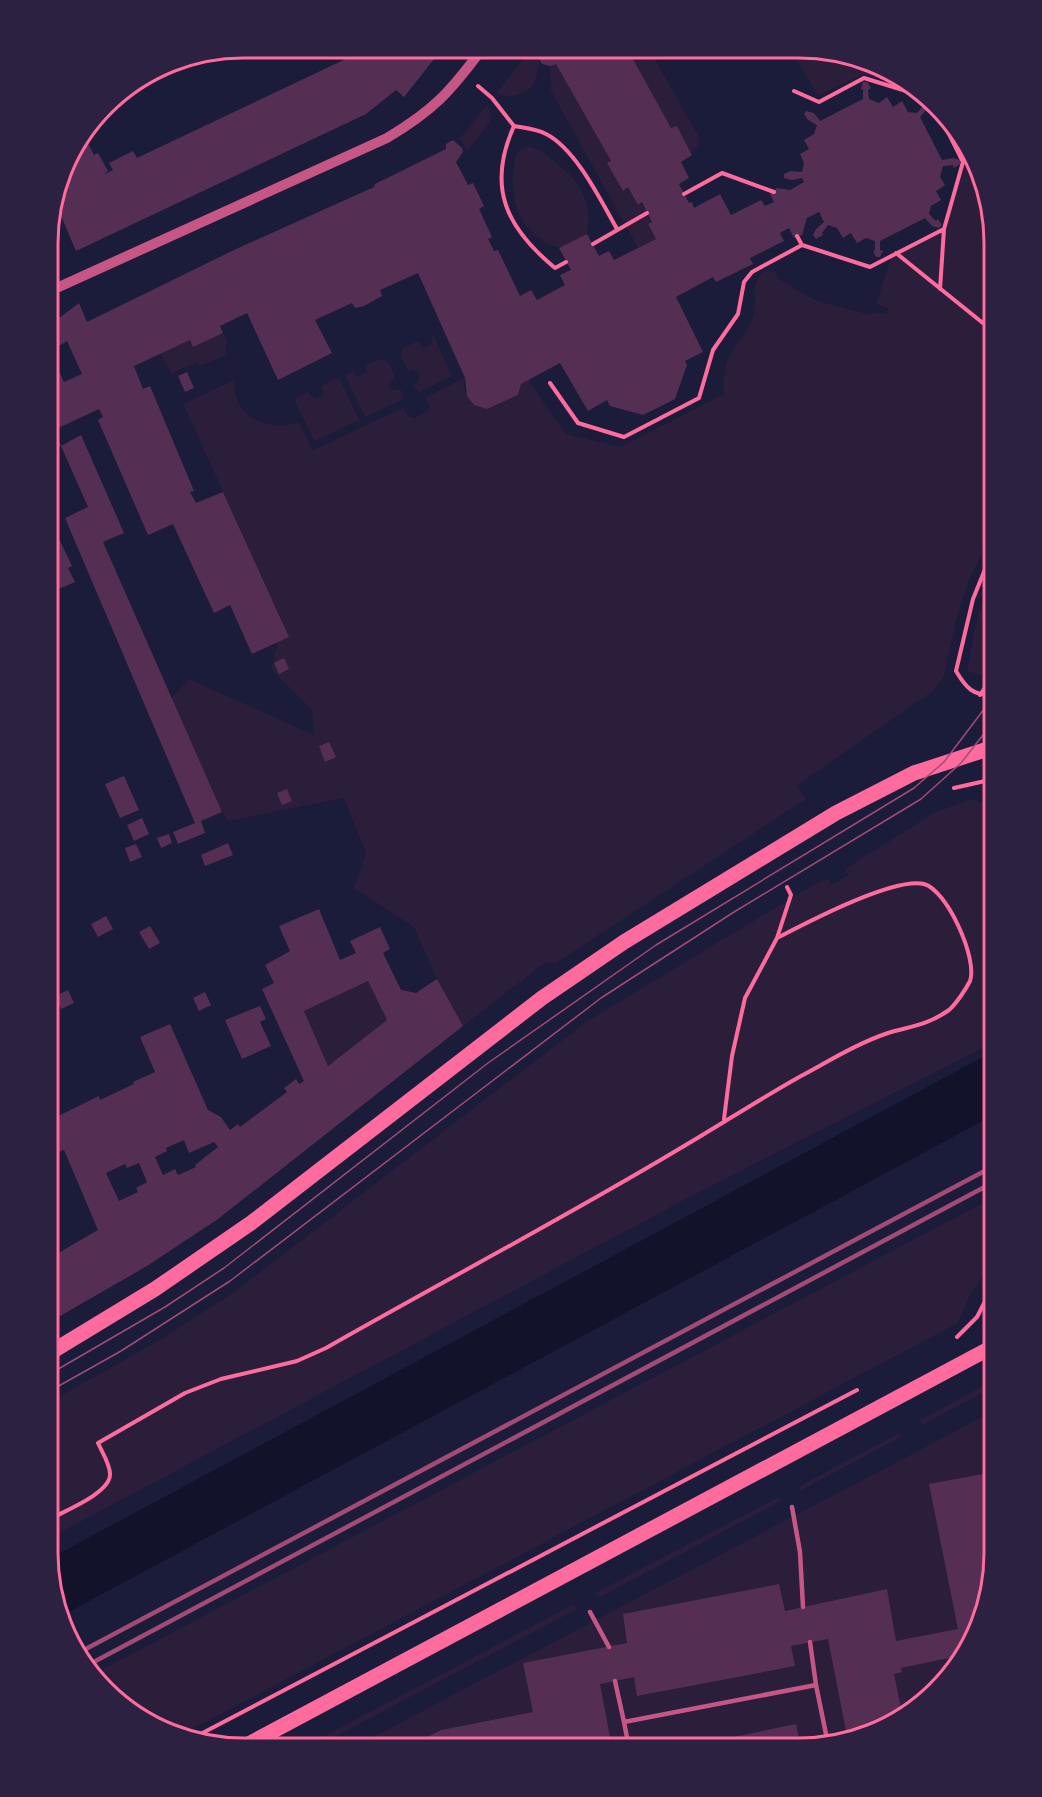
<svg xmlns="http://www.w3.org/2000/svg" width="1042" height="1797" viewBox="0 0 1042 1797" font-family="'Sofia Sans Condensed',sans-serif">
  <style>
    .green { fill: #2a1e3b }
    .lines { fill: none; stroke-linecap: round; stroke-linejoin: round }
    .river { stroke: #12122b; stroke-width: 56 }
    .building { fill: #542f53; fill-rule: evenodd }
    .path { stroke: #ff6b9d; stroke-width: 4 }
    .service { stroke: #c65784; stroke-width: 4.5 }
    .tertiary { stroke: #c65784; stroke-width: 10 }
    .primary { stroke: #ff6b9d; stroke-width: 15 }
    .tram { stroke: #a44b75; stroke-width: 1.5 }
    .rail { stroke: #a44b75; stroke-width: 4.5 }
    .rim { fill: none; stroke: #ff6b9d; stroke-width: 3 }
  </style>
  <rect width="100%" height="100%" fill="#1b1b3a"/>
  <path class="green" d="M530,50H534L540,62L534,85C523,95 511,100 497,93Z
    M628,50L650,51L698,135L700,143L691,152L677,126L671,128Z
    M792,51L836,52L922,94L864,74L818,96Z
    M556,64L611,161L608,163L622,190L628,187L638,205L642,202L652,222L649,224L656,239L638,248L551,91L550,66Z
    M487,105L492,116L491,121L467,151L460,138Z
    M948,127L984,180L994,244V529L969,580L956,620L944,676L933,691L796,786L806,799L556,963L546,962L463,1026L437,979L414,927L354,888L366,853L344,798L228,821L164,706L189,679L314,735L312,710L271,669L283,623L183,404L235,380C230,416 270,433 299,422L313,450L403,408L408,416L414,418L428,411L430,406L426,397L465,378C461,395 472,404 487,409L518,395L521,384L528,380L566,434L621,447L724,394C720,346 747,346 755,309C757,294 750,282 765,271L776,272L777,278L817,301L871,315L872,312L887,314L888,308L876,304L891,258L944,230L965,161Z
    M525,147C535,146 543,152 550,158C577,178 594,199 587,234L559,248C517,236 505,192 517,152Z
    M223,333L227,340L225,356L199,366L197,362L171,374L161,353L190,340L194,346Z
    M433,334L452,376L418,393L414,385L418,382L419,374L413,370L408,371L401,356L403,348L418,341L423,347L428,346L432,342Z
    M379,359L388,362L395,377L389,384L391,390H401L404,396L403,400L365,417L345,375L352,371L358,377L367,372L366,366Z
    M339,377L359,420L314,441L294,399L308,392L312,397L317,398L323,394L321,386Z
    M994,574V660L981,675L967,671L978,614Z
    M970,799L994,807V1042L682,1201L48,1539V1403L158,1341L233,1293L586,1022L816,883L828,879L832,885L848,875L845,869L934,813Z
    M368,981L387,1020L328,1066L304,1011Z
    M994,1197V1258L969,1297L958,1323L179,1736L157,1729L115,1701L96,1673Z
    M994,1380V1387L922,1425L920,1420Z
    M994,1411V1567L979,1628L953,1673L907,1716L862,1739L798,1749L352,1748Z
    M899,1433L901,1437L800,1491L798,1487Z
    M779,1497L781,1501L598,1598L595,1593Z
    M574,1604L577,1609L313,1748H302Z"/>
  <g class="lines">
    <path class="river" d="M54,1588L994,1083"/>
  </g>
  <path class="building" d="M358,49H442L404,97L396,90L366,114L76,251L55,202L68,157L84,136L94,155L98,153L108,171L103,175L113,170L109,163L133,151L137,158L352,56Z
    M534,50H628L671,128L677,126L692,155L681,162L689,178L679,184L689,203L692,202L694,208L720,194L731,215L761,200L765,206L774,202L770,194L777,188L790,190L804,182L802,178L792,180L784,178V174L790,171L802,172L804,163L800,154L809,149L804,140L814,134L817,125L808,120L804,114L806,111L814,113L820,121L863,99V90L861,89L863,82H867L871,88L868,90L869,99L879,103L887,97L893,107L902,101L908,112L917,113L928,100L931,103L929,110L927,109L920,117L942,160L953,158L960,160V164L954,168L953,165L943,166L940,177L945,185L936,191L941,200L931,206L929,214L936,221L938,219L942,225L939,228L932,226L925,218L880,241V250L883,251L880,257H876L873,251L875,250V241L866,238L857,243L851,233L843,238L837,228L828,225L822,233L823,235L816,239L813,235L816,229L824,222L819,212L807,218L802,235L794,238L789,228L780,233L784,241L750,258L753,264L716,282L713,277L676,297L703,352L685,361L687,365L675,399L643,415L610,406L607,400L588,411L560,363L521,384L518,395L487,409L474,405L467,396L465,378L418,273L380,290L382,296L364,306L355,308L352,303L315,320L332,353L278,380L247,313L220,326L223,333L193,347L190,340L134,366L143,389L150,386L194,491L190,492L196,503L223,492L289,637L252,654L230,605L214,613L173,524L148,535L98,420L103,417L99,409L54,430L61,446L49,452L50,325L79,303L87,322L234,250L374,187L375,184L446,149V144L453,140L462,148L463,152L456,162L468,185L473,183L484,206L479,209L492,237L488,239L494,251L498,250L520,296L531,290L537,300L565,285L560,275L571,270L559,248L587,234L599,256L609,251L614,260L656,239L648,224L652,222L642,202L638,205L628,187L623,191L607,163L611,161L556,64L550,66L542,64ZM67,341L82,374L64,382L50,352Z
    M187,372L194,388L185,392L178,376Z
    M81,435L124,533L103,542L222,812L201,821L205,833L178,844L173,832L195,823L65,518L88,507L61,446Z
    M49,518L72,566L68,568L75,582L52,592L49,587Z
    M284,658L289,669L279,674L274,663Z
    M329,742L336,757L325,762L319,746Z
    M124,776L139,810L120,818L105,784Z
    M287,789L292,801L282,805L277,793Z
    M142,818L149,834L134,841L127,825Z
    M169,834L172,843L161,848L157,838Z
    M228,843L233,855L205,866L201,855Z
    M136,844L142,857L130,862L125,848Z
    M319,909L340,960L356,953L350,941L380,927L390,949L383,953L401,990L416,993L437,979L463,1026L218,1219L147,1266L48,1323V1259L98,1230L64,1150L48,1155L49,1088L58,1116L99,1096L100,1100L134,1084L133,1082L155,1072L140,1037L170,1024L208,1110L221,1117L230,1130L238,1124L240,1127L287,1092L284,1088L296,1079L299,1084L304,1081L262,989L274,983L265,965L290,951L279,926ZM368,981L387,1020L328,1066L304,1011ZM184,1140L189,1153L214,1142L218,1147L195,1165L196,1167L178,1175L175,1169L163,1175L155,1157L167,1151L166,1148ZM139,1163L147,1182L136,1188L138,1192L119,1201L106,1173L125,1164L127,1168Z
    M106,916L113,929L98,937L91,924Z
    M150,926L160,943L149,949L139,932Z
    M49,949L59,973L49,978Z
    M68,990L74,1003L61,1009L55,996Z
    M205,992L211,1005L199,1011L193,998Z
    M260,1006L266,1019L260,1022L271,1046L242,1059L225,1020Z
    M994,1472V1567L979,1628L963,1655L901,1668L902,1672L894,1674L903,1718L862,1739L848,1741L828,1639L791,1646L795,1666L637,1696L634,1677L600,1684L612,1748H540L539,1742L508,1748H406L441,1730L533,1712L523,1663L627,1643L623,1614L779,1584L785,1611L887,1589L896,1641L958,1629L929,1484Z
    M796,1724L801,1749H681V1748Z"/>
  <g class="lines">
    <path class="path" d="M478,86L492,98L514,126C525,128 536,129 546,134C576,149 601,201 617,229
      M794,91L819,102L864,78L929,98
      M514,126C486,188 507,228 555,268L566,262
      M684,194L722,173L774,192
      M797,236L802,245
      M593,244L647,213
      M896,253L994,332
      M940,289L944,229
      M550,383L578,423L624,437L699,398L713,350L738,314L744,282L752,272L802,245L870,267L944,229L963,162L938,112
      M980,695L990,680
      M994,695C973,696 966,688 956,671L973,599L994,547
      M954,788L994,779
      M724,1119L732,1056L745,998L777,938L791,895L787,887
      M957,1337L977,1317L994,1284
      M48,1520C64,1511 111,1493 110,1474C110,1464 102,1452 98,1443L185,1393L221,1379L297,1361L326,1348C442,1282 560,1220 674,1152C717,1127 758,1100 801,1076C829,1061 858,1043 888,1033C912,1026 928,1025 949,1010C956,1004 966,989 970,981C978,959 947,890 924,884C893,877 806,923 777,938
      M191,1739L857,1390"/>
    <path class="service" d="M792,1507L800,1552L803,1607
      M590,1612L609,1647
      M810,1642L816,1685
      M615,1681L624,1722
      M629,1748L624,1722L816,1685L828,1744"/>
    <path class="tertiary" d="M50,291L387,138C434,110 450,92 482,49"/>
    <path class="primary" d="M48,1354L155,1289L251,1223L542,998L624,942L836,813L914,773L994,747
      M243,1747L994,1346"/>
    <path class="tram" d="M48,1375L165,1307L224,1268L488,1063L656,945L914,788L944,762L994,696
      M48,1392L121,1351L230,1281L601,998L734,912L921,799L961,763L994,721"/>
    <path class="rail" d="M82,1651L994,1166
      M90,1664L994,1182"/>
  </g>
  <path d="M0 0H1042V1797H0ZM243 58H799A185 185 0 0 1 984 243V1553A185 185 0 0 1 799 1738H243A185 185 0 0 1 58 1553V243A185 185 0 0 1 243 58Z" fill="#2d2142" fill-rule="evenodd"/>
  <path class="rim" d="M243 58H799A185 185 0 0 1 984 243V1553A185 185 0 0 1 799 1738H243A185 185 0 0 1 58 1553V243A185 185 0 0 1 243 58Z"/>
</svg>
